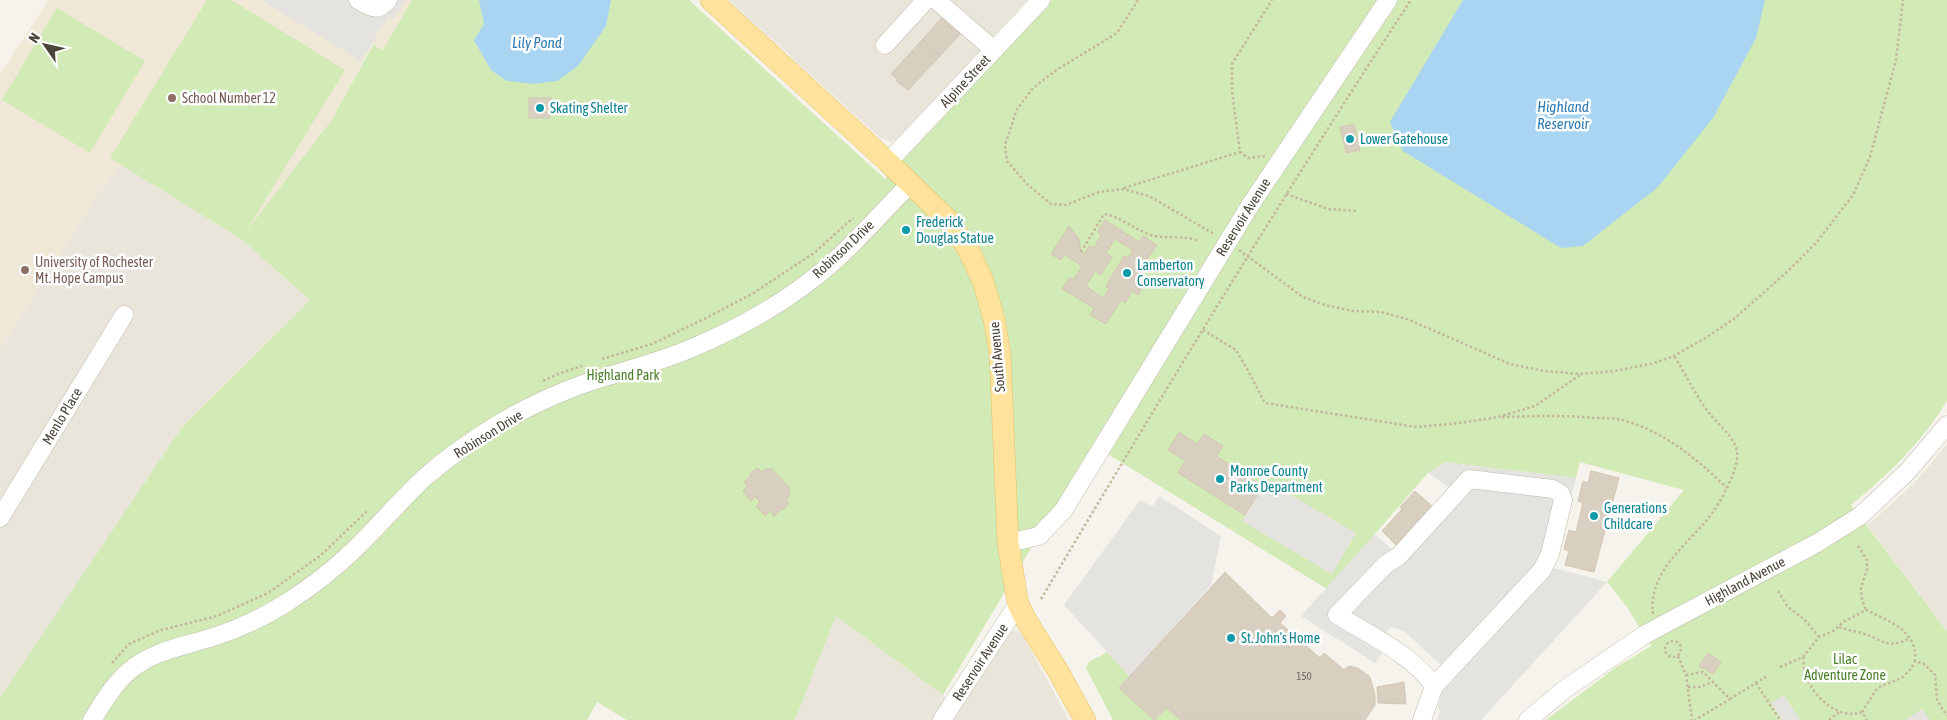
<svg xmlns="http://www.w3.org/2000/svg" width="1947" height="720" viewBox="0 0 1947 720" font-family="'Asap Condensed',sans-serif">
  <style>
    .residential { fill: #eae5da }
    .education { fill: #efe8d6 }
    .green { fill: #d2eab5 }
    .parking { fill: #e5e3e0 }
    .water { fill: #a9d4f2 }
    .building { fill: #d8cfc1; stroke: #d3c7b4; fill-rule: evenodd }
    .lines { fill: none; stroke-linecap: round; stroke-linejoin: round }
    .minor-casing { stroke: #c2bbae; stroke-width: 19 }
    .major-casing { stroke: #e6c16a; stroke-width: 22 }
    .path { stroke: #c4b79f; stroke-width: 2.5; stroke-dasharray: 2.5 2.5; stroke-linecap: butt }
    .minor { stroke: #fff; stroke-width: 18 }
    .major { stroke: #ffe39c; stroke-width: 21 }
    .education-dot { fill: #8d6e63; stroke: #fff; stroke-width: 2 }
    .culture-dot { fill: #0f9aa8; stroke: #fff; stroke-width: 2 }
    .labels { text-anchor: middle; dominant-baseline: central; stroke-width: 5; stroke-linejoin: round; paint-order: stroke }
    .number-label { font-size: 11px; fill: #6e675b }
    .street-label { font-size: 14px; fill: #4b4439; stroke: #fff }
    .education-label { font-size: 14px; fill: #785e54; stroke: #fff; text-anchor: start }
    .culture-label { font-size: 14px; fill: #0d838f; stroke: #fff; text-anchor: start }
    .park-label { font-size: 14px; fill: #4a7f2a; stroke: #fff }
    .water-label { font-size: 15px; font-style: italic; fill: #2e7ab2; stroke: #fff }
  </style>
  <rect width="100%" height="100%" fill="#f6f3ec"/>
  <path class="residential" d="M729,0H1027L897,139L892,142L880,138Z
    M121,165L241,239L310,300L182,427L0,698V349L100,190Z
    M1947,444V631L1867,525L1894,502L1917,480Z
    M836,616L958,706L1009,632L1017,631L1022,634L1069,720H795Z"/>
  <path class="education" d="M49,0H412L383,51L372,45L331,121L241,239L121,165L100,190L0,349V74Z"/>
  <path class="green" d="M207,0H231L345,70L245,233L331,121L373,45L383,50L412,0H689L885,179L1052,0H1947V401C1922,442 1888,475 1851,505L1947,631V720H1546L1615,668L1651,646L1627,607L1607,582L1684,490L1580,462L1576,478L1445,462L1428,473L1327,589L1093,445L943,695L836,616L795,720H627L597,702L587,720H0V698L182,427L310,300L241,239L110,158Z
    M57,8L145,61L90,153L2,100Z
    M1107,652L1130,677L1120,688L1154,720H1113L1086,668L1089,662Z
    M1167,708L1181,720H1154Z"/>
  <path class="parking" d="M261,0H405L394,19L388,16L361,61Z
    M1445,462L1576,478L1554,568L1607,582L1481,720H1437L1440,711L1437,707L1440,702L1442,666L1404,631L1391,627L1388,629L1382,653L1375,663L1301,616L1375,534L1394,551L1450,488L1428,473Z
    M1269,482L1356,533L1332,574L1242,521L1263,486Z
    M1159,496L1221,536L1211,585L1130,677L1064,605L1140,500L1152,507Z
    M1784,695L1800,720H1782L1771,703Z
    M1922,709L1930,720H1905Z"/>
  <path class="water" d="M479,0H611L606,26L578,66L557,81L533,84L507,81L491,70L474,40L484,24Z
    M1463,0H1765L1756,38L1713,118L1658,187L1583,246L1561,248L1403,151L1390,122Z"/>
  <path class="building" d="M945,14L963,31L940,56L922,40Z
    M922,40L940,56L908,90L896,81L897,79L891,74Z
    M529,98H551L550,118H529Z
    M1354,124L1360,150L1346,153L1340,127Z
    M1105,220L1139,242L1143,236L1157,245L1141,268L1137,281L1144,285L1138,295L1132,291L1125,303L1121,300L1106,324L1090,315L1094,308L1062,289L1069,278L1074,279L1082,266L1064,254L1061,260L1051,254L1069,226L1079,239L1081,252L1084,254L1089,246L1094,248L1101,235L1098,231ZM1115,239L1133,250L1128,258L1124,256L1106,286L1109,289L1103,298L1086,286L1095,271L1101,275L1112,257L1106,253Z
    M1179,432L1197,444L1204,434L1223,446L1216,456L1263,486L1245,515L1178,473L1185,461L1168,450Z
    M757,468L762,472L765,469H772L790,488L789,496L786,499L789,503L783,510L782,509L774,516L770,511L765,516L756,506L760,502L755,497L751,501L743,491L747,486L744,482L751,475L750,474Z
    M1591,471L1619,478L1594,572L1565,565L1569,551L1564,549L1569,530L1576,532L1583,503L1578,501L1583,481L1588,483Z
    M1415,491L1433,507L1421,521L1419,519L1396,545L1382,531L1402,509L1400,507Z
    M1225,572L1272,618L1280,610L1286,616L1280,623L1320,658L1324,653L1344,670L1349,666L1358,668L1370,677L1375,695V705L1365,720H1181L1167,708L1154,720L1119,688Z
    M1708,653L1721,662L1713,674L1699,666Z
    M1404,682L1406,704L1378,703L1377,687Z"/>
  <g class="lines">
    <defs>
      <path id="minor" d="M358,0C370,7 378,13 388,0
        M936,0L994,50
        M885,45L926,0
        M888,162L1041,0
        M0,518L124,315
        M1008,543L1039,536L1063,511L1251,204L1388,0
        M92,720C103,703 113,685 128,672C152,651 181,647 210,638C236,630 260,619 283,605C310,588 335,569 358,546C380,524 401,500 424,478C447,458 471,441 497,425C524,408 562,391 592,381C626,370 660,362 692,348C735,330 777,307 814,278C849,251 879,215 910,184
        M942,720L1018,604
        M1422,720L1434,686L1542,570L1550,554L1563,500L1560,493L1553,489L1469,479L1399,556L1386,564L1337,615C1368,634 1413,655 1434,686
        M1528,720L1565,689L1644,635L1817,543L1860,516L1907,472L1947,425"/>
      <path id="major" d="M711,0L888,162L948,220L968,249L983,281L994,319L1000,353L1008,543L1018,604L1026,620L1058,671L1085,720"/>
    </defs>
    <use href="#minor" class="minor-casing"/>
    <use href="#major" class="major-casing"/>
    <path class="path" d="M1138,0L1117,33L1055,71L1033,88L1017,109L1005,145L1007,161L1028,185L1051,204L1066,205L1099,192L1123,189L1149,196L1214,234
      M1265,156L1248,158L1240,152L1232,91V64L1272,0
      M1124,188L1240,152
      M1286,194L1328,209L1358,211
      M1239,250L1303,297L1325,305L1353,311L1381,312L1407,319L1510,364L1545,371L1580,374L1615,371L1654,363L1674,356L1707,337L1735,318L1788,271L1816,243L1853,195L1870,157L1896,60L1903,0
      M1081,252L1104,214C1121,217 1134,229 1151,235C1166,240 1183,234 1198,241
      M1203,330L1236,350L1246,367L1265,403L1416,427L1460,423L1498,417L1535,406L1580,375
      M602,359L652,344L702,320L752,294L814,253L853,218
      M543,381L558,374L582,366
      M1502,417C1533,416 1564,415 1595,418C1604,418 1613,418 1622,420C1664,431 1697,459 1727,488
      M1858,546L1867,560V569L1861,588L1862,600L1866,610
      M1778,591L1788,607L1805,620L1819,637
      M1041,599C1161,397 1282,196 1411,0
      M1653,614C1648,574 1683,548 1706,521C1718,506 1728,489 1734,471C1737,463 1739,453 1735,445C1728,431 1715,421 1706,409C1694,392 1685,373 1674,356
      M1839,627C1847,630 1854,631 1862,633C1883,640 1888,650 1910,638
      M1665 649a8 8 0 1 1 16 0a8 8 0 1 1-16 0Z
      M1678,656L1686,675L1692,720
      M1803,657C1804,665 1804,673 1808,681C1817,699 1839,720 1862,712L1867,720
      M112,663L129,644L161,630L217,616L268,593L321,555L367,511
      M1780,667L1803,657L1819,637L1833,631L1843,622L1866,610C1888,621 1918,630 1915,661L1924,664L1935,675L1937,700L1947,716
      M1686,675L1703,672L1730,699L1695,720
      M1756,683L1780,720
      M1688,687H1700L1712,682
      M1730,699L1767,676
      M1862,712L1876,690L1881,686L1902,678L1911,669L1915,661
      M1829,720L1839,712"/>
    <use href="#minor" class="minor"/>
    <use href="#major" class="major"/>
  </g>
  <g class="education-dot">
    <circle cx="172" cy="98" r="5"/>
    <circle cx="25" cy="270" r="5"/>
  </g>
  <g class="culture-dot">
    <circle cx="540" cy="108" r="5"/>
    <circle cx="1350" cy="139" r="5"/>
    <circle cx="906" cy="230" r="5"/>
    <circle cx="1127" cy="273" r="5"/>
    <circle cx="1220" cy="479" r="5"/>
    <circle cx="1594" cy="516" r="5"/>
    <circle cx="1231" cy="638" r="5"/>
  </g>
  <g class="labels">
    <g class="number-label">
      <text x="1304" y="676">150</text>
    </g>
    <g class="street-label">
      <text transform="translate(965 81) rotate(-47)">Alpine Street</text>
      <text transform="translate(1243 217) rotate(-58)">Reservoir Avenue</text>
      <text transform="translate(843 249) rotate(-43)">Robinson Drive</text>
      <text transform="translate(997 357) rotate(-95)">South Avenue</text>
      <text transform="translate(62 416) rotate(-59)">Menlo Place</text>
      <text transform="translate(488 434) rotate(-32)">Robinson Drive</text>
      <text transform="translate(1745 581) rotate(-28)">Highland Avenue</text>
      <text transform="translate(980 662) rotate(-57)">Reservoir Avenue</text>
    </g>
    <g class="education-label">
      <text x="182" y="98">School Number 12</text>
      <text x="35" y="262">University of Rochester<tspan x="35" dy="16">Mt. Hope Campus</tspan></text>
    </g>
    <g class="culture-label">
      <text x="550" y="108">Skating Shelter</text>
      <text x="1360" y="139">Lower Gatehouse</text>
      <text x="916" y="222">Frederick<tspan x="916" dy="16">Douglas Statue</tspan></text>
      <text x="1137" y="265">Lamberton<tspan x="1137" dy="16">Conservatory</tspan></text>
      <text x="1230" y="471">Monroe County<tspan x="1230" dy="16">Parks Department</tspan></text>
      <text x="1604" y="508">Generations<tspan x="1604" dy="16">Childcare</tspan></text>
      <text x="1241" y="638">St. John's Home</text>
    </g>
    <g class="park-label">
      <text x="623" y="375">Highland Park</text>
      <text x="1845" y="659">Lilac<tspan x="1845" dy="16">Adventure Zone</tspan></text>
    </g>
    <g class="water-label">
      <text x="537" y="42">Lily Pond</text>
      <text x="1563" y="106">Highland<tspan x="1563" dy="17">Reservoir</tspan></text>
    </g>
  </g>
  <g transform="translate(45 45) rotate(304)" stroke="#ffffff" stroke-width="4" paint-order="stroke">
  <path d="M0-4L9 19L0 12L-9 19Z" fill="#4b4439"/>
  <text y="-8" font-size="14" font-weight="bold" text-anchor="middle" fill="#4b4439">N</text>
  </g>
</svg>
